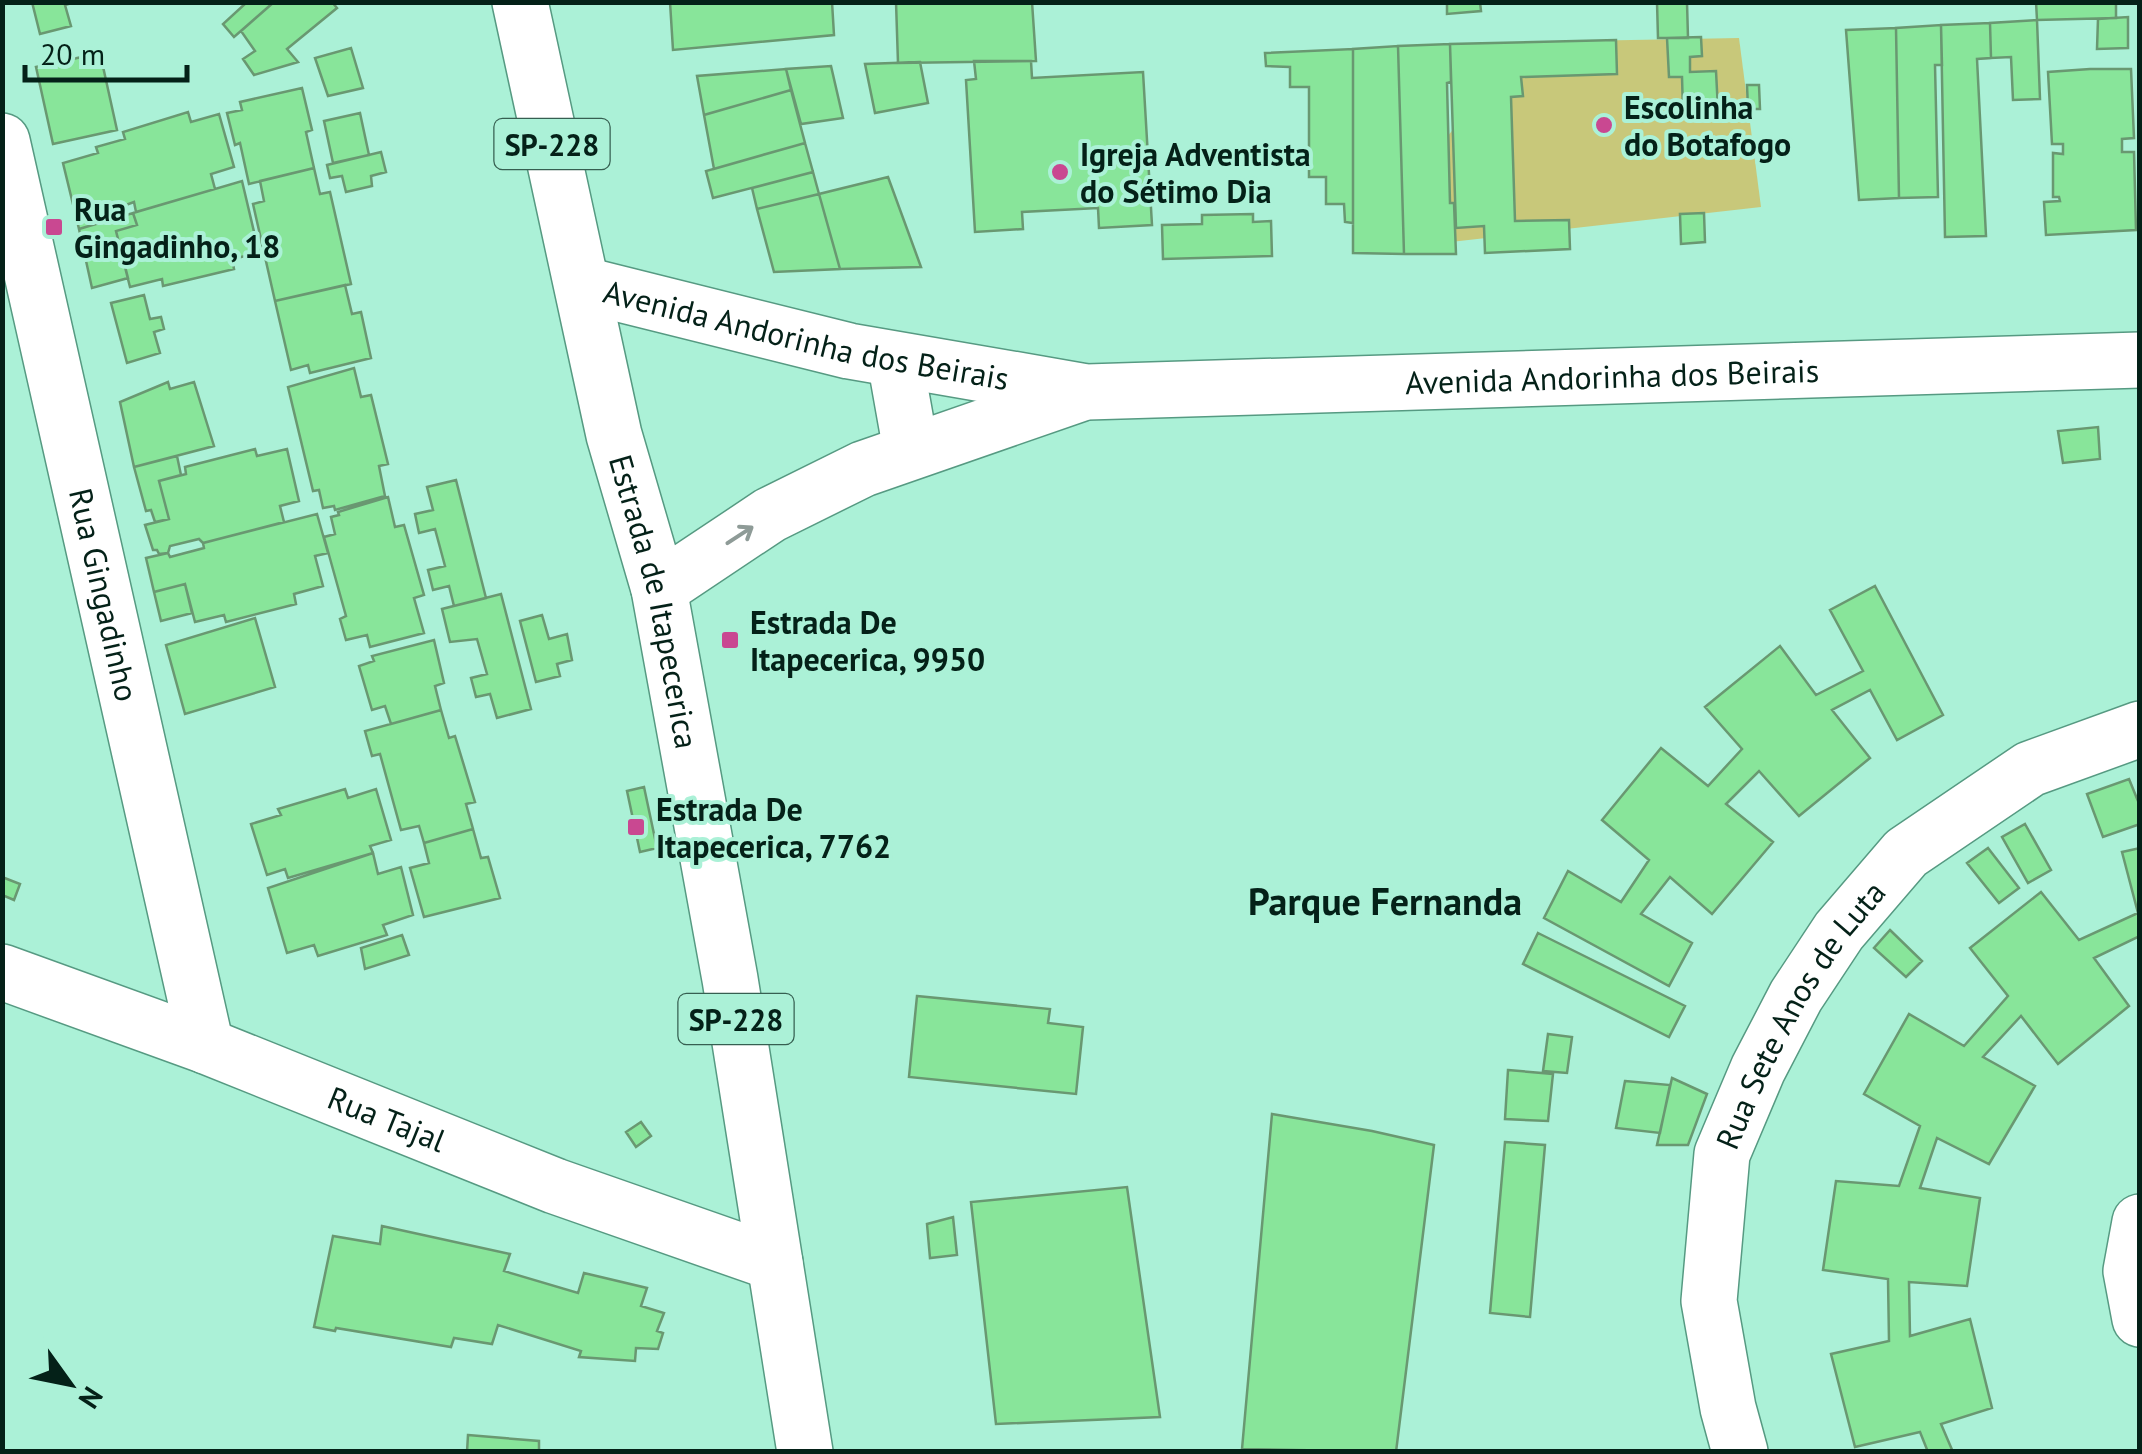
<svg xmlns="http://www.w3.org/2000/svg" width="2142" height="1454" viewBox="0 0 2142 1454" font-family="'PT Sans',sans-serif">
  <style>
    .green { fill: #c8c87a }
    .building { fill: #88e59a; stroke: #699871; stroke-width: 2.5 }
    .lines { fill: none; stroke-linecap: round; stroke-linejoin: round }
    .street-casing { stroke: #569a82; stroke-width: 58 }
    .primary-casing { stroke: #569a82; stroke-width: 58 }
    .street { stroke: #fff; stroke-width: 55 }
    .primary { stroke: #fff; stroke-width: 55 }
    .oneway { stroke: #8e9b97 }
    .poi-dot { fill: #c94891; stroke: #abf1d7; stroke-width: 4 }
    .labels { text-anchor: middle; dominant-baseline: central; stroke-width: 8; stroke-linejoin: round; paint-order: stroke }
    .shield { fill: #abf1d7; stroke: #365f51; stroke-width: 2.5 }
    .shield-label { font-size: 30px; font-weight: bold; fill: #042118 }
    .poi-label { font-size: 32px; font-weight: bold; fill: #042118; stroke: #abf1d7; text-anchor: start }
    .street-label { font-size: 32px; fill: #042118; stroke: #abf1d7 }
    .quarter-label { font-size: 38px; font-weight: bold; fill: #042118; stroke: #abf1d7 }
  </style>
  <rect width="100%" height="100%" fill="#abf1d7"/>
  <path class="green" d="M1739,38L1761,207L1353,253L1524,42Z"/>
  <path class="building" d="M32,2H75L65,5L71,26L40,34Z
    M247,2H274L234,37L223,24Z
    M274,2H332L337,8L287,49L298,62L254,75L243,59L255,51L241,31Z
    M670,2H832L834,35L673,50Z
    M896,2H1032L1036,61L898,63Z
    M1447,2H1480L1481,11L1447,14Z
    M1657,2H1687L1688,38H1658Z
    M2036,2H2116V18L2037,20Z
    M2128,17V48L2097,49L2098,19Z
    M2037,20L2040,99L2013,100L2011,57L1991,58L1990,23Z
    M1990,23L1991,58L1977,59L1986,236L1945,237L1941,25Z
    M1941,25L1942,65H1935L1938,197L1899,198L1896,28Z
    M1896,28L1899,198L1859,200L1846,30Z
    M1701,37L1702,56L1690,57V72L1716,71L1718,110L1683,111L1682,77H1669L1667,38Z
    M1616,40L1617,74L1521,77L1523,96L1511,97L1515,221L1569,220L1570,249L1485,253L1484,226L1456,228L1450,44Z
    M1450,44L1451,82L1447,83L1450,203H1454L1456,254H1404L1398,46Z
    M1398,46L1404,254L1353,253V49Z
    M351,48L363,88L328,96L315,58Z
    M1353,49V223L1345,222L1344,204H1326V177H1309V87H1290V67L1266,66L1265,53Z
    M100,53L117,130L53,144L36,67Z
    M974,61H1031L1032,78L1143,72L1152,225L1099,228L1098,208L1022,212L1023,229L975,232L966,80L976,79Z
    M920,62L928,103L875,113L865,64Z
    M831,66L843,118L801,124L786,69Z
    M786,69L791,90L704,115L697,76Z
    M2090,69H2131L2134,138L2122,139V152H2134L2136,230L2046,235L2044,202L2060,201L2059,197H2053V153L2063,154V144H2052L2048,72Z
    M1747,85H1759L1760,109H1748Z
    M302,88L312,130L306,132L314,168L249,184L240,143L235,145L227,113L242,110L240,102Z
    M791,90L805,143L714,169L704,115Z
    M188,112L191,122L219,114L234,167L211,174L215,189L136,212L134,202L123,206L126,215L79,229L63,163L98,153L96,147L125,139L123,132Z
    M360,113L369,155L333,163L324,121Z
    M805,143L813,172L713,198L706,171Z
    M381,152L386,172L371,176L372,186L346,192L342,176L330,178L327,165Z
    M314,168L320,194L330,192L351,284L275,301L253,204L264,201L260,181Z
    M813,172L819,194L757,209L752,188Z
    M888,177L921,267L840,269L819,194Z
    M242,181L259,253L232,259L234,269L163,286L162,279L130,287L116,231L137,225L133,213Z
    M819,194L840,269L774,272L757,209Z
    M133,213L137,225L116,231L128,278L92,288L79,229Z
    M1704,213L1705,242L1681,244L1680,214Z
    M1253,214V222L1271,221L1272,256L1163,259L1162,225L1202,224V215Z
    M345,285L352,314L361,312L371,358L310,373L308,365L291,370L275,301Z
    M144,295L150,319L161,317L164,329L154,332L160,353L127,363L111,303Z
    M354,368L361,397L371,395L388,464L379,466L385,496L335,510L334,506L323,508L319,490L313,491L288,387Z
    M168,382L170,389L194,382L214,446L134,467L120,402Z
    M2098,427L2100,459L2063,463L2058,431Z
    M255,449L257,456L287,449L299,501L280,506L284,522L203,543L199,539L170,546L168,553L159,554L157,550H153L145,525L169,519L159,481L186,474L185,467Z
    M177,456L181,475L159,481L169,519L155,522L151,510L146,511L134,467Z
    M456,480L486,598L454,606L449,586L433,590L428,570L445,566L435,529L419,533L415,514L433,510L427,487Z
    M388,497L395,527L404,525L424,595L414,598L424,633L370,647L367,635L346,640L340,619L346,616L324,537L335,534L331,517L339,515L338,512Z
    M317,514L328,553L315,556L323,586L294,594L296,604L226,622L224,615L195,622L185,584L154,592L146,558L168,553L170,557L204,548L203,543Z
    M185,584L192,613L161,621L154,592Z
    M1875,586L1943,715L1897,740L1870,690L1832,710L1870,758L1799,816L1759,771L1726,804L1773,842L1712,914L1670,877L1641,914L1692,943L1669,986L1544,918L1568,871L1621,902L1649,860L1602,820L1661,748L1708,786L1742,749L1705,707L1780,646L1816,695L1863,671L1830,610Z
    M501,594L531,709L497,718L490,694L476,697L471,678L487,674L477,639L450,642L442,609Z
    M542,615L549,639L567,634L572,660L557,664L560,676L536,682L520,621Z
    M255,618L275,687L185,714L166,645Z
    M434,640L444,683L435,686L441,710L391,724L385,706L372,710L359,666L374,661L372,656Z
    M441,710L449,738L455,736L475,802L466,804L473,829L424,843L419,826L401,830L380,754L372,756L365,731Z
    M2129,779L2140,806V824L2103,837L2087,794Z
    M644,787L657,848L640,852L627,791Z
    M345,789L348,798L376,789L391,840L370,846L373,853L288,878L285,869L267,875L251,824L281,815L278,809Z
    M2025,824L2051,870L2028,883L2002,837Z
    M473,829L481,858L488,857L500,898L424,917L410,868L429,863L424,843Z
    M1988,848L2019,888L1999,903L1967,863Z
    M2140,848V936L2094,958L2129,1006L2058,1064L2021,1016L1983,1057L2035,1086L1989,1164L1937,1138L1920,1188L1980,1198L1967,1286L1909,1282L1910,1336L1970,1319L1992,1408L1941,1424L1953,1452H1928L1920,1432L1855,1447L1831,1354L1889,1341L1888,1279L1823,1270L1836,1181L1899,1186L1920,1126L1864,1094L1909,1014L1964,1046L2008,996L1970,948L2041,892L2079,940L2138,913L2122,852Z
    M373,853L378,874L401,867L413,915L383,925L387,935L318,956L314,945L287,953L268,888Z
    M2,877L20,884L14,900L2,895Z
    M1890,930L1922,961L1906,977L1874,948Z
    M1538,933L1685,1006L1669,1037L1523,964Z
    M402,935L409,955L365,969L361,948Z
    M917,996L1050,1009L1048,1023L1083,1027L1076,1094L909,1077Z
    M1548,1034L1572,1037L1567,1073L1543,1071Z
    M1508,1070L1553,1074L1548,1121L1505,1119Z
    M1672,1078L1707,1094L1688,1145H1657Z
    M1625,1081L1670,1085L1660,1133L1616,1128Z
    M1272,1114L1372,1131L1434,1145L1396,1452L1242,1449Z
    M641,1122L651,1136L636,1147L626,1132Z
    M1505,1142L1545,1145L1530,1317L1490,1313Z
    M1127,1187L1160,1417L996,1424L971,1202Z
    M953,1217L957,1255L930,1258L927,1224Z
    M382,1226L510,1254L504,1271L578,1293L584,1273L647,1288L641,1306L664,1313L657,1331L663,1333L658,1349L636,1348L635,1361L579,1357L581,1351L498,1325L492,1344L454,1338L451,1347L336,1328L335,1331L314,1327L333,1236L380,1244Z
    M468,1435L539,1441V1452H467Z"/>
  <g class="lines">
    <defs>
      <g id="street">
        <path id="s1" d="M2,141L206,1046"/>
        <path id="s2" d="M584,285L849,351L1087,392L2140,360"/>
        <path d="M895,360L911,450"/>
        <path d="M659,589L770,515L863,469L1079,394"/>
        <path id="s3" d="M2,972L206,1046L555,1186L775,1263"/>
        <path d="M2140,1222L2131,1271L2140,1319"/>
        <path id="s4" d="M1740,1452L1728,1408L1709,1301L1722,1154L1758,1069L1796,996L1839,931L1906,853L2030,769L2140,729"/>
      </g>
      <g id="primary">
        <path id="s5" d="M520,2L614,435L659,589L730,979L805,1452"/>
      </g>
    </defs>
    <use href="#street" class="street-casing"/>
    <use href="#primary" class="primary-casing"/>
    <use href="#street" class="street"/>
    <use href="#primary" class="primary"/>
  </g>
  <defs><path id="oneway-shaft" d="M-6 0H5M1.5-3L5.5 0L1.5 3" fill="none" stroke-width="1.6" stroke-linecap="round" stroke-linejoin="round" transform="scale(2.5)"/></defs>
  <use class="oneway" href="#oneway-shaft" transform="translate(740 535) rotate(-33)"/>
  <g class="poi-dot">
    <circle cx="1604" cy="125" r="10"/>
    <circle cx="1060" cy="172" r="10"/>
    <rect x="44" y="217" width="20" height="20" rx="5"/>
    <rect x="720" y="630" width="20" height="20" rx="5"/>
    <rect x="626" y="817" width="20" height="20" rx="5"/>
  </g>
  <g class="labels">
    <g class="shield">
      <rect x="494.5" y="119" width="115" height="50" rx="8"/>
      <rect x="678.5" y="994" width="115" height="50" rx="8"/>
    </g>
    <g class="shield-label">
      <text x="552" y="144">SP-228</text>
      <text x="736" y="1019">SP-228</text>
    </g>
    <g class="poi-label">
      <text x="1624" y="107">Escolinha<tspan x="1624" dy="37">do Botafogo</tspan></text>
      <text x="1080" y="154">Igreja Adventista<tspan x="1080" dy="37">do Sétimo Dia</tspan></text>
      <text x="74" y="209">Rua<tspan x="74" dy="37">Gingadinho, 18</tspan></text>
      <text x="750" y="622">Estrada De<tspan x="750" dy="37">Itapecerica, 9950</tspan></text>
      <text x="656" y="809">Estrada De<tspan x="656" dy="37">Itapecerica, 7762</tspan></text>
    </g>
    <g class="street-label">
      <text stroke="none"><textPath href="#s2" startOffset="228">Avenida Andorinha dos Beirais</textPath></text>
      <text stroke="none"><textPath href="#s2" startOffset="1040">Avenida Andorinha dos Beirais</textPath></text>
      <text stroke="none"><textPath href="#s1" startOffset="465">Rua Gingadinho</textPath></text>
      <text stroke="none"><textPath href="#s5" startOffset="615">Estrada de Itapecerica</textPath></text>
      <text stroke="none"><textPath href="#s4" startOffset="462">Rua Sete Anos de Luta</textPath></text>
      <text stroke="none"><textPath href="#s3" startOffset="412">Rua Tajal</textPath></text>
    </g>
    <g class="quarter-label">
      <text x="1385" y="900">Parque Fernanda</text>
    </g>
  </g>
  <rect width="2142" height="1454" fill="none" stroke="#042118" stroke-width="10"/>
  <g transform="translate(70 1384) rotate(123)" stroke="#abf1d7" stroke-width="8" paint-order="stroke">
  <path d="M0-8L18 38L0 25L-18 38Z" fill="#042118"/>
  <text y="-15" font-size="28" font-weight="bold" text-anchor="middle" fill="#042118">N</text>
  </g>
  <path d="M25 65v15h162v-15" fill="none" stroke="#042118" stroke-width="5"/>
  <text x="40" y="65" font-size="30" fill="#042118" stroke="#abf1d7" stroke-width="8" paint-order="stroke">20 m</text>
</svg>
